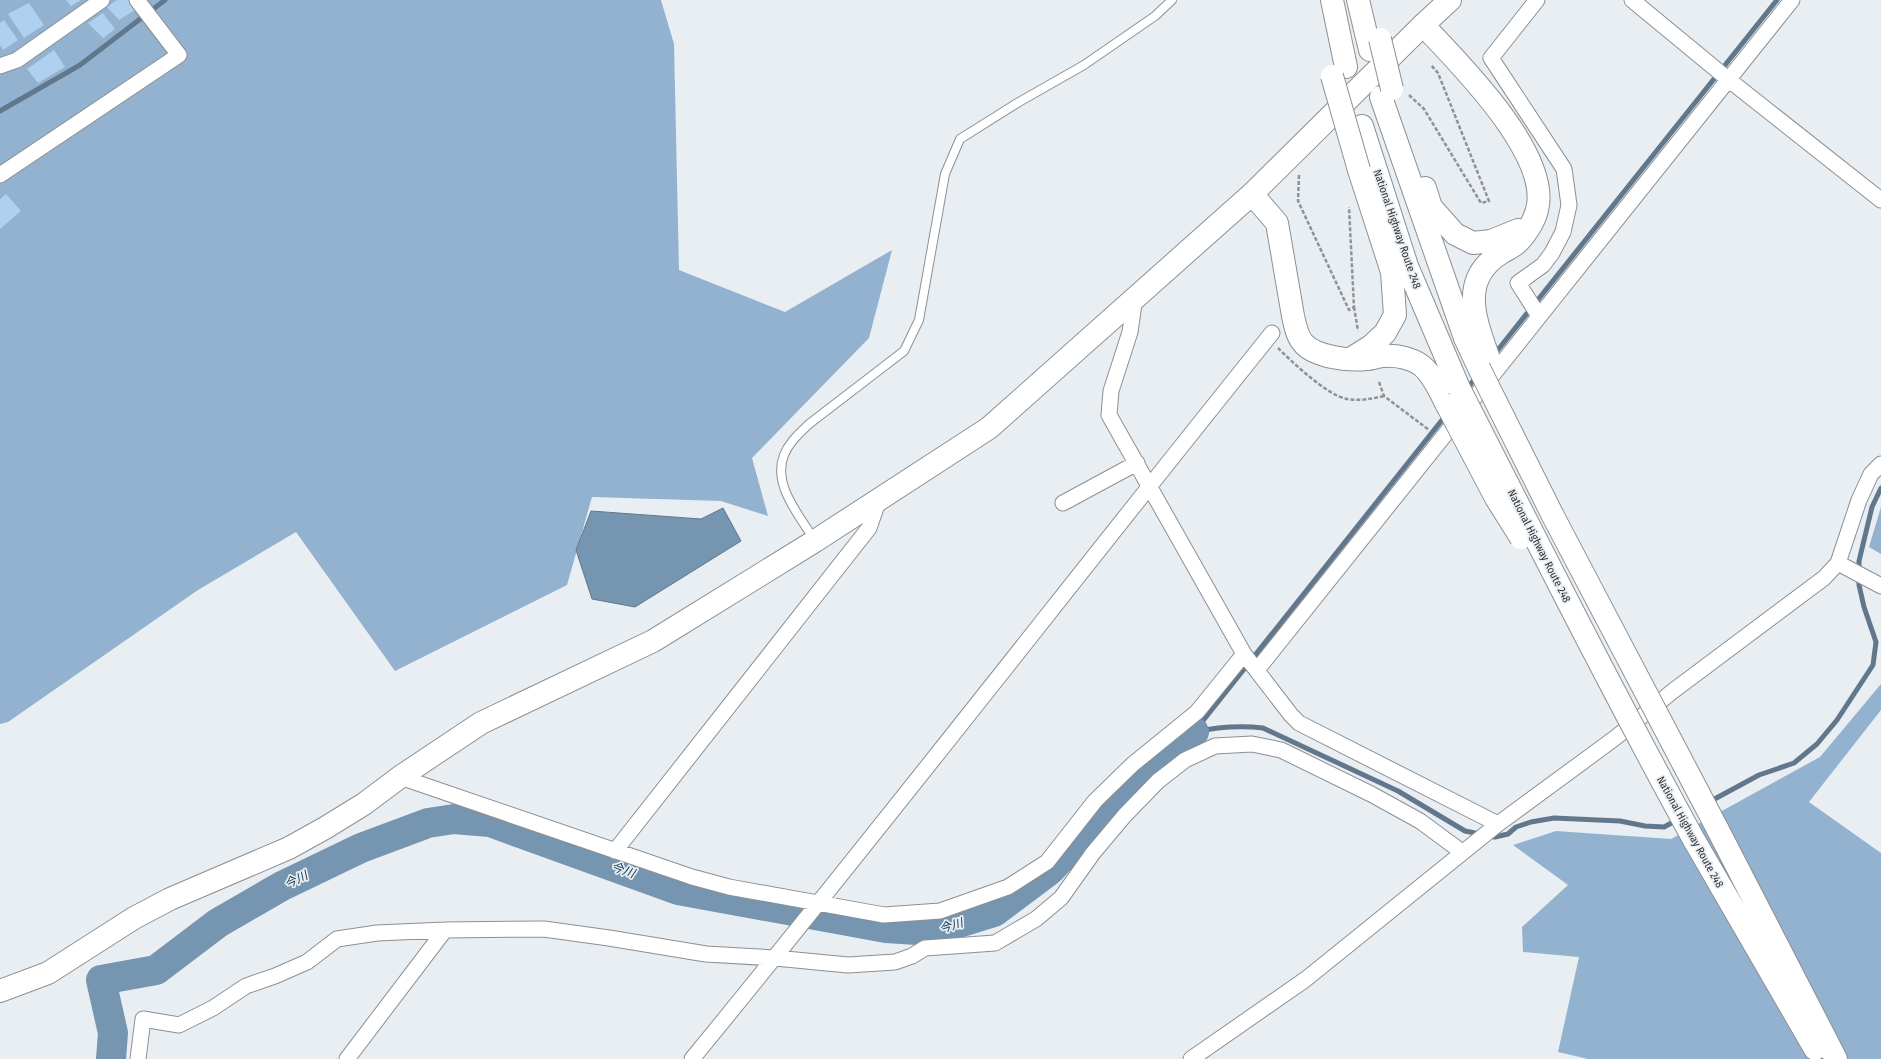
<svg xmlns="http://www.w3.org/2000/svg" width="1881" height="1059" viewBox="0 0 1881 1059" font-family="'Fira Sans Condensed','Noto Sans JP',sans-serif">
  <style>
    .forest { fill: #92b2cf }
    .water { fill: #7595b1; stroke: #61778c }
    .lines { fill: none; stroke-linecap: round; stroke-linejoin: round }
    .stream { stroke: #61778c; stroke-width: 5 }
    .river { stroke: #7595b1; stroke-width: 30 }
    .building { fill: #afd0ee }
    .lane-casing { stroke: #8c9094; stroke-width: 10 }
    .street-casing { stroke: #8c9094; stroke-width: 17 }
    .secondary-casing { stroke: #8c9094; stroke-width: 24 }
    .highway-casing { stroke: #8c9094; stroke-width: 24 }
    .path { stroke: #909396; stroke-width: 2.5; stroke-dasharray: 4 2; stroke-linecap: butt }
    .lane { stroke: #fff; stroke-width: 8 }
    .street { stroke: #fff; stroke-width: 15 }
    .secondary { stroke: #fff; stroke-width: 22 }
    .highway { stroke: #fff; stroke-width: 22 }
    .highway-bridge-casing { stroke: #8c9094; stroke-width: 24; stroke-linecap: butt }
    .highway-bridge { stroke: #fff; stroke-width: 22 }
    .labels { text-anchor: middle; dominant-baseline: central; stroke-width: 3.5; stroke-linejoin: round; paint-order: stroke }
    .street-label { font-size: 11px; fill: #313234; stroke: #e9eef2 }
    .water-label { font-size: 12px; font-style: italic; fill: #052d4a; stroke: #e9eef2 }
  </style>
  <rect width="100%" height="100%" fill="#e9eef2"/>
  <path class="forest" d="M0,0H661L674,44L679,270L785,312L892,250L869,338L752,458L768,516L721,501L592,497L567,585L395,671L296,532L198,590L8,722L0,724Z
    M1881,507V554L1869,547Z
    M1881,684V710L1809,802L1881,853V1059H1588L1558,1052L1579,957L1523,952L1522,927L1568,885L1513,845L1556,831L1671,839L1820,757Z"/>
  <path class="water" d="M723,508L741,541L635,607L592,599L576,550L591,511L701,519Z"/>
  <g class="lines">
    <path class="stream" d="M0,111L80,65L165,0
      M1493,356L1777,0
      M1466,390L1477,376
      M1194,732C1217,727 1239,725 1263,728L1398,791L1465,831L1480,834
      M1194,732L1446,415
      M1709,802L1759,775L1794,763L1817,744L1837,720L1873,665L1876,642L1864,607L1859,585V561L1872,507L1881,488
      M1487,836L1495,837L1508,834L1516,827L1531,822L1554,818L1620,821L1645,826L1664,827L1677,820"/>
    <path class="river" d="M111,1059L113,1033L101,980L156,970L218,923L282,886L361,848L428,823L454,819L490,822L678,890L886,928L933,931L994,912L1050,870L1156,759L1194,732"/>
  </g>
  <path class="building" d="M66,0H81L71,6Z
    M117,0H131L138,8L119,20L107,7Z
    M29,3L44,25L24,38L8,14Z
    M103,13L115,29L103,38L88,23Z
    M4,20L18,40L3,50L0,45V23Z
    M54,50L65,67L38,83L27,69Z
    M6,194L21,211L0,229V199Z"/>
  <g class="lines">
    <defs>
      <path id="lane" d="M815,541C800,516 772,485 784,455C789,442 800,433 809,424L904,351L919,320L945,174L960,139L1019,102L1084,65L1155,16L1172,0"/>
      <path id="street" d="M1537,0L1491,58L1564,169L1569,205L1563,232L1552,253L1543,265L1518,283L1539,316
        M1632,0L1729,80L1881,200
        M0,66L17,60L102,0
        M0,175L179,55L137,0
        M1135,297L1130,332L1111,391L1109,415L1244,654L1291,715L1299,723L1498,824
        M1063,503L1137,463
        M1838,563L1881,586
        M1257,670L1792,0
        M400,777L692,877L729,887L884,915L940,911L1008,887L1047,862L1095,801L1133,764L1197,712L1244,654
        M615,851L869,528L878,502
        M138,1059L143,1019L179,1025L213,1008L246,986L275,976L307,962L337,939L377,933L445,930L544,929L609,938L706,954L775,958L848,965L895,962L912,956L925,948L995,943L1036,919L1061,898L1093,853L1125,815L1158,781L1185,760L1215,746L1252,744L1281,750L1371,794L1420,821L1462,852
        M347,1059L445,930
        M692,1059C889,819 1078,574 1272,333
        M1191,1059L1306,979L1498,824L1615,738L1673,691L1824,578L1838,563L1859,500L1871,474L1881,464"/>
      <path id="secondary" d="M0,991L48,973L134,918L170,899L289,848L325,828L364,804L400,777L481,723L653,641L815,541L989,428L1252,194L1423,25L1450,0"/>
      <path id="highway" d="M1332,0L1346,67
        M1358,0L1370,50
        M1423,25C1458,62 1552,155 1537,210C1534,222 1525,236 1516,244C1512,247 1506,250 1501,253C1459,279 1475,319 1488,356
        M1381,97L1465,338L1479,368
        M1362,126L1407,266L1459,388
        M1425,188L1431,207L1455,234L1473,243L1491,241L1518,230
        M1252,194L1277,223L1293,316C1295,325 1297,337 1304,344C1316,357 1349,361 1366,359C1372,359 1378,356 1384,356C1396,355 1412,358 1422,366C1433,375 1440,392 1447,405
        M1352,358L1371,346L1385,333L1395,315L1392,272L1359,170
        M1717,828L1836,1059
        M1694,840L1815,1049"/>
    </defs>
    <use href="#lane" class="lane-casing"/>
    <use href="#street" class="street-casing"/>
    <use href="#secondary" class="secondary-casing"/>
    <use href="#highway" class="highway-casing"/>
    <path class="path" d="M1409,95L1424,109L1481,203L1489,201L1438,73L1431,65
      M1299,175L1298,201L1349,310L1354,307L1349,207
      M1354,307L1358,331
      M1278,348C1292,362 1328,396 1347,399C1360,401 1371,399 1384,396
      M1379,382L1384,396L1429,430"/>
    <use href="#lane" class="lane"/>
    <use href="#street" class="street"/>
    <use href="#secondary" class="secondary"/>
    <use href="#highway" class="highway"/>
    <defs>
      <path id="highway-bridge" d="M1380,39L1392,89
        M1332,76L1359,170
        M1479,368L1553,516L1717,828
        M1459,388C1536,539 1612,691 1694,840
        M1447,405L1496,498L1521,538"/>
    </defs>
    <use href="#highway-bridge" class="highway-bridge-casing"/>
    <use href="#highway-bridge" class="highway-bridge"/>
  </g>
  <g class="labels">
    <g class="street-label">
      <text transform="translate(1397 229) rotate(71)">National Highway Route 248</text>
      <text transform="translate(1539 546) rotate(63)">National Highway Route 248</text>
      <text transform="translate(1690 832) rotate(61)">National Highway Route 248</text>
    </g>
    <g class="water-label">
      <text transform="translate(623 870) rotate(20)">今川</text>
      <text transform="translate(296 880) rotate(-26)">今川</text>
      <text transform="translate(951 926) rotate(-17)">今川</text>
    </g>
  </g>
</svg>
